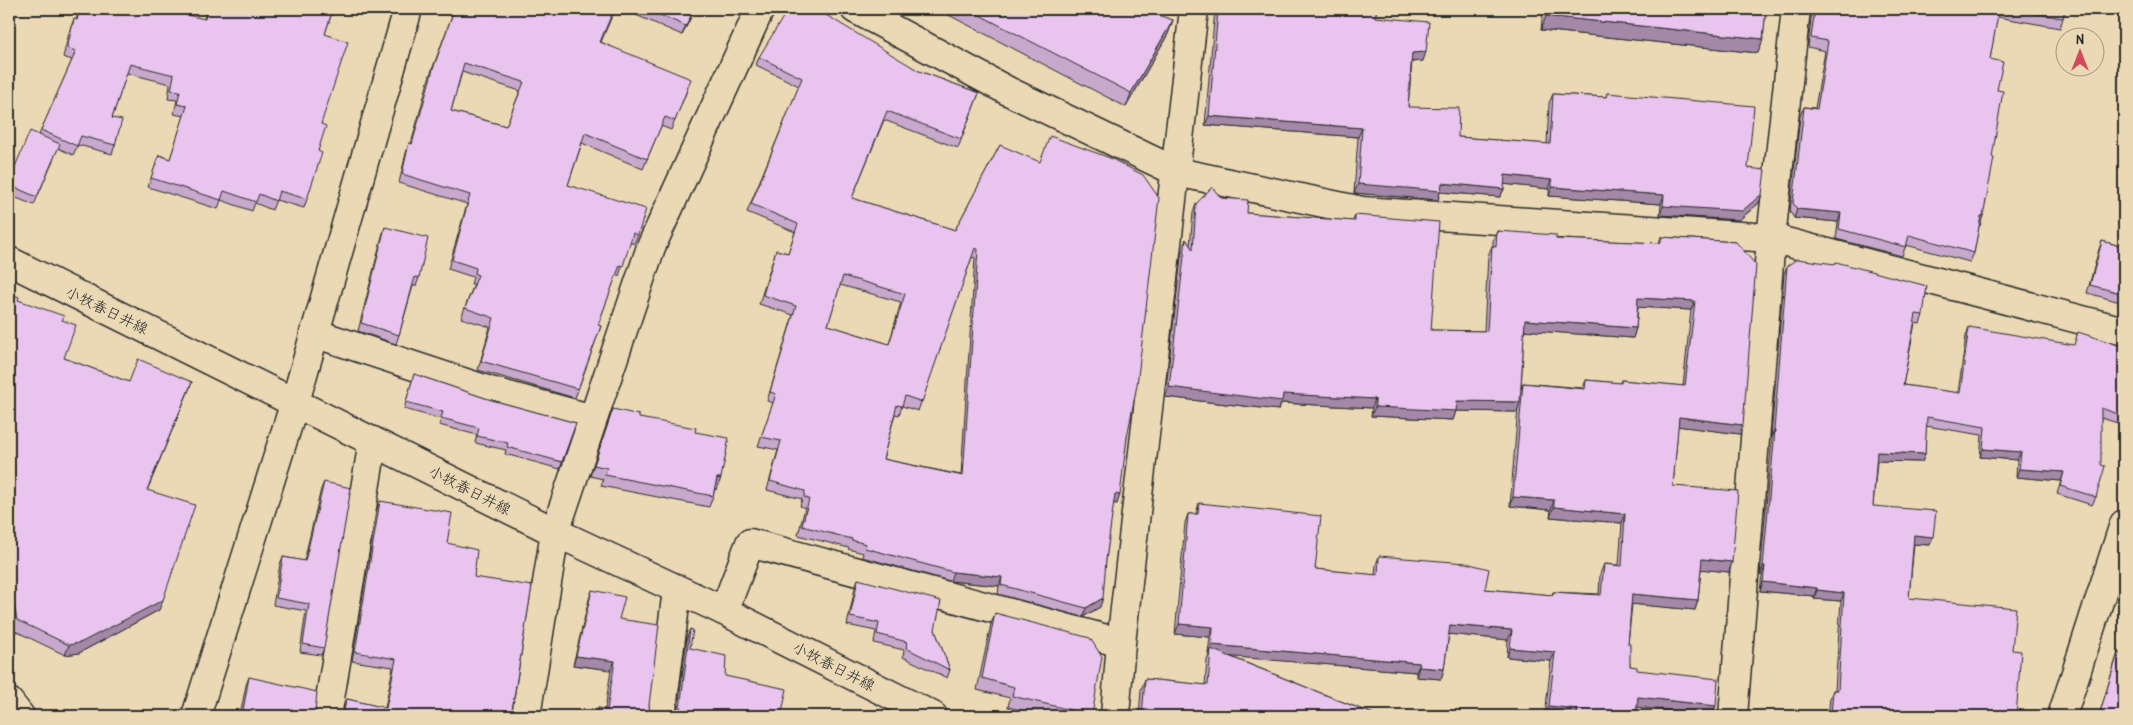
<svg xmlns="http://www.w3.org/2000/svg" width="2133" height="725" viewBox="0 0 2133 725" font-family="'Patrick Hand','Klee One',sans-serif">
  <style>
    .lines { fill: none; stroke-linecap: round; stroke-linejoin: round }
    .street-casing { stroke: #2b2b2b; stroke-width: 31 }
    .secondary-casing { stroke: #2b2b2b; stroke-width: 31 }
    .street { stroke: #ebd9b6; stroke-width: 28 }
    .secondary { stroke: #ebd9b6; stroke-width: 28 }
    .wall { fill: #c8a9cd; stroke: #2b2b2b; fill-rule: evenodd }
    .shaded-wall { fill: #a389a7; stroke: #2b2b2b }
    .building { fill: #e9c4ee; stroke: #2b2b2b; fill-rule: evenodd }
    .labels { text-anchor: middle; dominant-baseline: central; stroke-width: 4; stroke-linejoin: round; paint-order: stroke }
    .street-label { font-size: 15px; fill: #2b2b2b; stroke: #ebd9b6 }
  </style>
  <rect width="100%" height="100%" fill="#ebd9b6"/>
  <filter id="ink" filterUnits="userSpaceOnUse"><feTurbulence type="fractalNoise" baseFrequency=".02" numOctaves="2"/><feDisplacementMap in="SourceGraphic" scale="10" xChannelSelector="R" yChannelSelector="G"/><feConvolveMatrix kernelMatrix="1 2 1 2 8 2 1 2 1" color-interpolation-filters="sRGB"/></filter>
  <g filter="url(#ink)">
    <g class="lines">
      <defs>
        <path id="street" d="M314,333L490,391L593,419
          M724,611L750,543L1121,643
          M9,702L20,716
          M327,716L373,441
          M526,716L555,532L651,247L760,9
          M661,716L677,590
          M1115,716L1121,643L1194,9
          M1733,716L1771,238L1796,9"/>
        <path id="secondary" d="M855,9L1008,91L1177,172L1362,211L1771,238L2124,331
          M9,261L555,532L724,611L933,716
          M196,716L295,402L408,9
          M2062,716L2124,524"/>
      </defs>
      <use href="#street" class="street-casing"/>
      <use href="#secondary" class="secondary-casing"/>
      <use href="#street" class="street"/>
      <use href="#secondary" class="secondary"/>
    </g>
    <path class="wall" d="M79,9H144L204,19L206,9H333L325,34L321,124L318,151L307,199L304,208L276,200L272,210L255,203L252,211L221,200L218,209L148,187L159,155L170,159L184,116L174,114L177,100L168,99L170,84L127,73L112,118L115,145L112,154L78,145L73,155L58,148L34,205L9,195V181L39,135L72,60L63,57L70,29L74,19L76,20Z
      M469,9H615L601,42L688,88L671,130L661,126L643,169L582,143L568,185L638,235L634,244L630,242L619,276L616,275L598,325L601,326L575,398L478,370L490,327L461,318L474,284H471L473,277L448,269L467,204L399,183L406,153L409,143L411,144L429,78L454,10L467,14ZM462,72L520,91L506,126L451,111Z
      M622,9H695L682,35Z
      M937,9H1097L1110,14L1173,20L1168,34L1126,107Z
      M1215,9H1377L1375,17L1423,61L1412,62L1408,107L1458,137L1547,144L1549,103L1553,94L1606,97L1607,93L1748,168L1762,194L1759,203L1739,220L1660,215L1661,204L1549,196V189L1504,184V189L1500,197L1440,192L1438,200L1354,193L1358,137L1205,125Z
      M1543,9H1766L1763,39L1758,53L1541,30Z
      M1812,9H2065L2063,18L2060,28L1997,17L1990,59L1997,90L1983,216L1980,226H1979L1974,253L1970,262L1906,245L1902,256L1836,239L1838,222L1794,218L1790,212L1800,116L1804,107L1815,108L1825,51L1808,47Z
      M759,57L919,71L979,93L958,148L884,120L852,198L955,230L1000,145L1127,437L1117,504L1113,503L1100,607L1083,617L998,594L999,586L950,581L862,557L863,553L848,549L849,548L798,535L805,508L800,506L802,499L767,490L778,450L758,446L773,403L767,401L793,315L759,304L776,250L788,253L795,232L747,212L799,86L756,65ZM972,257L975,258L961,475L883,459L895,414L899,415L902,406L918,411ZM840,285L901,302L889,344L828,325Z
      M1221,198L1247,213L1353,221L1355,215L1431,330L1484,331L1488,256L1492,246H1493V241L1497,231L1556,239L1659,243L1661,237L1736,242L1740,434L1678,426L1673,486L1732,562L1729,572L1701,569L1698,600L1695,610L1632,604L1628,644L1630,666L1712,715L1637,707L1636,716H1545L1551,661L1507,657L1508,640L1449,634L1444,669L1441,679L1416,677V672L1229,656L1378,716H1139L1141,690L1145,679L1205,685L1207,660L1209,655L1208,654L1210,637L1175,634L1185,523L1188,514H1196L1199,503L1315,569L1375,575L1376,565L1379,556L1485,589L1552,595L1553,592L1599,594L1600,574L1604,564L1619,565L1622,523L1550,517L1551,510L1510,506L1518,407L1517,412L1456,411L1453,420L1371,416L1372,408L1281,403L1279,410L1165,397L1182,249L1186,239L1190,246L1193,213L1196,204ZM1638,307L1691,310L1683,386L1621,380L1620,383L1586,380L1583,388L1523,383L1521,389L1524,330L1633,338L1636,328Z
      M385,227L419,278L416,286H413L399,335L396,344L358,331L382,236Z
      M2102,241L2124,247V303L2087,293L2099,249Z
      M1836,262L1923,315L1920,324L1915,323L1903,385L1958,393L1966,336L1969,327L2124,415L2121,424L2101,418L2096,497L2092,505L2057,494L2061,481L2016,477L2017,460L1980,457L1982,435L1926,426L1925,454L1922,462L1877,461L1873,506L1930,545L1914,544L1909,598L2012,650L2016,716H1828L1830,698L1833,690H1835L1841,601L1814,599V596L1760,591L1762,575H1760L1772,438H1771L1784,274L1787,266L1835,264Z
      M9,293L18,300L63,320L64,358L129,382H192L147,490L159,610L79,653L65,655L13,630L9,609Z
      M414,374L488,399L576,423L560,469L505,454L506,450L475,443L477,435L439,425L441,419L404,409Z
      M613,409L639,418L695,432L717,489H715L713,496L709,507L601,486L603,479L590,476Z
      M324,482V648L321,655L300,652L306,611L273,605L280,564L283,557L304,561L321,489Z
      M380,501L447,543L474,577L511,716H342L347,699L385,708L393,667L352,661L377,509Z
      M858,579L935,630L950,670L947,678L903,657L904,650L874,643L876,631L847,625L855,588Z
      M592,590L619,619L649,705L650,713L653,716H595L598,708L605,709L611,670L573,665L589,599Z
      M995,613L1092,715L1091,716H1046L1008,707L1010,698L977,690L991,624Z
      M690,629V648L725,676L677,716L687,638Z
      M2118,653L2124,716H2099L2115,662Z
      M249,677L315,713L317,716H240L246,685Z"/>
    <path class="shaded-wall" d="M694,9H695L682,35L686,26Z
      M1546,16L1763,39L1758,53L1541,30Z
      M1173,20L1168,34L1126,107L1131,93Z
      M1426,52L1423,61L1409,62L1412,53Z
      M1209,116L1362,128L1358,137L1205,125Z
      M1505,175L1552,180L1549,189L1502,184Z
      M1442,183L1504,189L1500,197L1440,192L1438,200L1354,193L1358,184Z
      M1552,187L1664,195L1661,204L1549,196Z
      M1762,194L1759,203L1739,220L1660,215L1663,206Z
      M1797,209L1841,213L1838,222L1794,218Z
      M1638,298L1695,301L1691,310L1635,307Z
      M1525,320L1636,328L1633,338L1521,330Z
      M192,382L188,392L143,500L147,490Z
      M1169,387L1375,399L1372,408L1281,403L1279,410L1165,397Z
      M1457,401L1520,402L1517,412L1455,411H1456L1453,420L1371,416L1375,407Z
      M1679,417L1743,425L1740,434L1676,426Z
      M1774,430H1775L1772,438H1771Z
      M1983,449L2021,452L2017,460L1980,457Z
      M1877,452L1925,454L1922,462L1874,461Z
      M2019,469L2064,472L2061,481L2016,477Z
      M717,478H721L717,489H713Z
      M1115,494L1120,495L1117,504L1111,503Z
      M1513,497L1554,500L1551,510L1510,506Z
      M1554,507L1625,514L1622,523L1550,517Z
      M1914,535L1933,537L1930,545L1911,544Z
      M1702,559L1732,562L1729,572L1698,569Z
      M1763,566H1765L1762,575H1760Z
      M953,572L1002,577L999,586L950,581Z
      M1763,582L1817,588L1814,596L1760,591Z
      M1817,590L1844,593L1841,601L1814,599Z
      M1632,594L1698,600L1695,610L1629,604Z
      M1103,598L1100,607L1083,617L1086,608Z
      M163,600L159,610L79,653L65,655L69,645Z
      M1179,624L1213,627L1210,637L1175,634Z
      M1450,625L1512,630L1508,640L1447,634Z
      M1212,645L1420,663L1416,672L1211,655V649L1209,655L1208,654Z
      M1510,648L1555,652L1551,661L1507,657Z
      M576,656L615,661L611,670L573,665Z
      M1419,667L1444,669L1441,679L1416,677Z
      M1638,697L1716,706L1712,715L1635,707Z
      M1549,706L1578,709L1576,716H1545Z
      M1831,715L1855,716H1830Z"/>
    <path class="building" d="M80,9H159L205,19L207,9H333L325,34L348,42L321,124L326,126L318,151L322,153L307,199L279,191L276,201L259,194L256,202L224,191L221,200L151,178L159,155L170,159L187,106L177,104L180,91L171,90L174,75L130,64L112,118L122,120L115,145L81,136L77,146L41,130L76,51L67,48L74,19L77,20Z
      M469,9H614L600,42L691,79L675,121L665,117L647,159L585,133L568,185L646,209L638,235L633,233L623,266L620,265L598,325L601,326L578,389L481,361L494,318L465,308L478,275L475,274L476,268L452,260L470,195L402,174L409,143L412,144L433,69L454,10L467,14ZM464,63L524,82L506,126L451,111Z
      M646,9H694L686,26Z
      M788,9H816L919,71L979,93L961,139L887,111L852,198L955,230L1000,145L1040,162L1050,136L1110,158L1143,175L1159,198L1137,385L1127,437L1120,495L1115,494L1106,560L1103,598L1086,608L1001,585L1002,577L953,572L865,548L866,544L851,540L852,539L802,526L809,499L804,497L805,491L770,481L781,441L761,437L776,394L770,392L796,306L763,295L776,250L788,253L798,224L751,204L802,78L759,57ZM975,248L978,249L963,476L883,459L897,405L902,406L905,396L922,402ZM843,276L905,294L889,344L828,325Z
      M968,9H1097L1110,14L1116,9H1139L1173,20L1131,93Z
      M1218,9H1377L1375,17L1429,22L1426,52L1412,53L1408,107L1459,108L1458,137L1550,144L1553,94L1607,97V93L1754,106L1748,168L1765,170L1762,194L1742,211L1663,206L1664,195L1552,187V180L1505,175L1504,189L1442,183L1441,191L1358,184L1362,128L1209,116Z
      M1547,9H1766L1763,39L1546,16Z
      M1815,9H1999L1990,59L2003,62L1997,90L2003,91L1992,157L1994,158L1983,216H1981L1974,253L1909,235L1906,247L1839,229L1841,213L1797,209L1793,203L1804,107L1817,109L1828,41L1811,38Z
      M2008,9H2065L2063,18Z
      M30,131L60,144L37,197L9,185V181Z
      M1212,187L1221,198L1248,200L1247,213L1355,221V215L1439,222L1431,330L1487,331L1492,246L1496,247L1497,231L1556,235V239L1661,243V237L1736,242L1756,265L1743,425L1679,417L1673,486L1738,491L1732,562L1702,559L1698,600L1632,594L1628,644H1630V666L1637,667V670L1718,679L1716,706L1638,697L1636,716H1577L1578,709L1549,706L1555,652L1510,648L1512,630L1450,625L1444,669L1419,667L1420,663L1212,645L1213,627L1179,624L1188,514H1198L1199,503L1321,516L1315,569L1378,575L1379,556L1466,563L1489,569L1485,589L1553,595V592L1601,595L1604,564L1622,566L1625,514L1554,507V500L1513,497L1523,383L1585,389L1586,380L1621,383V380L1685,386L1695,301L1638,298L1636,328L1525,320L1520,402L1457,401L1456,411L1375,407V399L1283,394L1282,401L1169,387L1186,239L1193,250L1196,204Z
      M385,227L428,238L419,278L415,277L399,335L361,323Z
      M2102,241L2124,247V294L2090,285Z
      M1797,259L1835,264L1836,262L1927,286L1923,315L1916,314L1903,385L1960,393L1969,327L2074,345L2078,332L2124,347V416L2101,408V465L2105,466L2096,497L2060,486L2064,472L2019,469L2021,452L1983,449L1985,427L1927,417L1925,454L1877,452L1873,506L1936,511L1933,537L1914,535L1909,598L2016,608L2012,650L2021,651L2016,716H1855L1831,715L1833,690H1838L1844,593L1817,590V588L1763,582L1765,566H1763L1775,430H1774L1787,266Z
      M9,293L19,297L18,300L64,316L62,320L76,325L64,358L129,382L138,359L192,382L147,490L195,505L163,600L82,642L69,645L17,620L12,594L9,599Z
      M414,374L488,399L576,423L562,462L507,447L508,443L477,436L479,428L441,418L443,412L406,402Z
      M613,409L639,415V418L696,428L695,432L729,438L721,478H717L713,496L605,475L607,468L594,465Z
      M324,482L351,488L324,648L303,644L309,604L276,598L283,557L305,561Z
      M380,501L452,513L447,543L477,550L474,577L532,586L511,716H342L347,699L386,708L396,659L355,652Z
      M858,579L941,601L935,630L950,670L906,648L907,642L877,634L879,623L850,617Z
      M592,590L625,597L619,619L659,625L649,705L650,713L653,716H597L598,708L607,710L615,661L576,656Z
      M995,613L1090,638L1102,657L1092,715L1012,696L1014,687L982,678Z
      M690,629L693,630L690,648L726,656L725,676L787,689L781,716H677L680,709Z
      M1211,649L1378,716H1142L1145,679L1208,685Z
      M2118,653L2124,655V716H2104L2101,709Z
      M249,677L317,692L315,713L317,716H242Z"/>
  </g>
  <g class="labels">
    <g class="street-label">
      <text transform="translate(107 310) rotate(26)">小牧春日井線</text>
      <text transform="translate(470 490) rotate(27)">小牧春日井線</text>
      <text transform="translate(834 666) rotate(27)">小牧春日井線</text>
    </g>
  </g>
  <rect width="2133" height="725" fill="none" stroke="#ebd9b6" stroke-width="30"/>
  <rect x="15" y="15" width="2103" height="695" fill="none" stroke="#2b2b2b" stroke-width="2" filter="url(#ink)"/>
  <g transform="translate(2080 52)"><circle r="24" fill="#ebd9b6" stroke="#9e937e"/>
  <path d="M0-4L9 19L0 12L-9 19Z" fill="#d1495b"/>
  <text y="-8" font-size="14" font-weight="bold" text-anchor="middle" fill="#2b2b2b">N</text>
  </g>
</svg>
